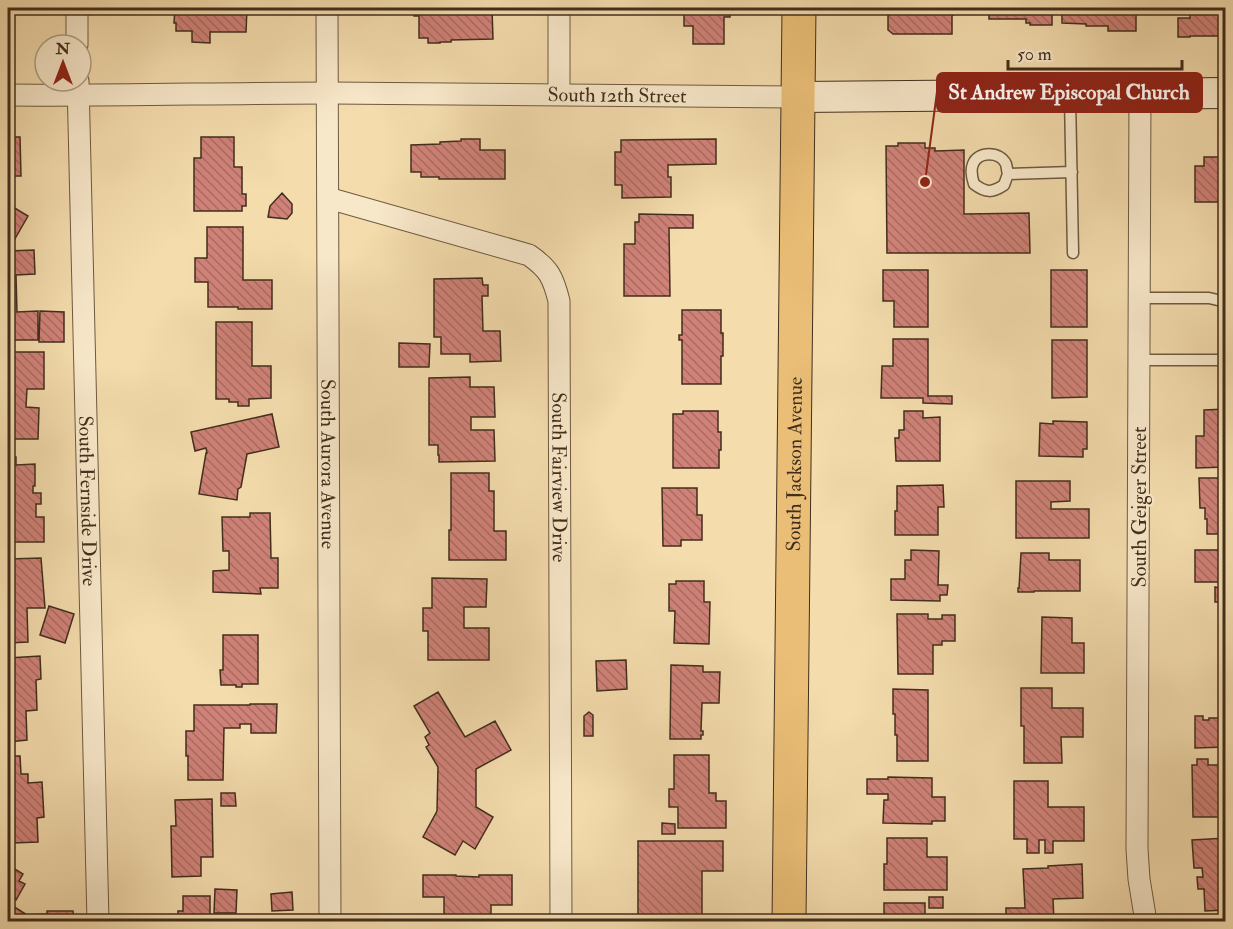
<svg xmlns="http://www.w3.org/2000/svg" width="1233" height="929" viewBox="0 0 1233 929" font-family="'IM FELL Double Pica',serif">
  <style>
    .building { fill: url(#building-back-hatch); stroke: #412e1c; stroke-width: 1.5 }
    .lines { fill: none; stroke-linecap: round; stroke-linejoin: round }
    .lane-casing { stroke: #6e5a40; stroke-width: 13 }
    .street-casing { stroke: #6e5a40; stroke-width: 23 }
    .secondary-casing { stroke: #412e1c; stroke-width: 32 }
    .primary-casing { stroke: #412e1c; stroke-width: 35 }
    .lane { stroke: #f8e8ca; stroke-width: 10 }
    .street { stroke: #f8e8ca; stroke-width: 21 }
    .secondary { stroke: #f8e8ca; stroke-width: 30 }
    .primary { stroke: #eabe76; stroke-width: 33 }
    .labels { text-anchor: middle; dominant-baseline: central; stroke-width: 4.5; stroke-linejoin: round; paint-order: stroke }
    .street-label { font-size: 20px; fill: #412e1c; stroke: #f8e8ca }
    .leader { fill: none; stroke: #8f2418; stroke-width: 2 }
    .callout-dot { fill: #8f2418; stroke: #f8e8ca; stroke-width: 2 }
    .callout { fill: #8f2418; stroke: #8f2418; stroke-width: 2 }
    .callout-label { font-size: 21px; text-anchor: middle; font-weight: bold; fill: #fff }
  </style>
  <defs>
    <pattern id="building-back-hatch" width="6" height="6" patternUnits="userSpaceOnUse" patternTransform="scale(1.5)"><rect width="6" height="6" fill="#d08278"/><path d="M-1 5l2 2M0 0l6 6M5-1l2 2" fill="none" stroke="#aa6b62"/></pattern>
  </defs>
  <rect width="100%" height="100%" fill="#f4dcad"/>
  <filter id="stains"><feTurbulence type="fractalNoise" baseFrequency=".00333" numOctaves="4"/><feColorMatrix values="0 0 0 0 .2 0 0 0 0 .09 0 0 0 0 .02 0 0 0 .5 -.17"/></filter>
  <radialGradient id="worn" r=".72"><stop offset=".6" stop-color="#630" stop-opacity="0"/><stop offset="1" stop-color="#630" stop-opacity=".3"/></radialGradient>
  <path class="building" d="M175,8H247L246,32H210V43L192,42V31H176V23H174Z
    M414,8L492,9L493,39L451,40V42H440V43H428V38H419V16H414Z
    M684,8H730V17H724V44H693V26H684Z
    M888,8H957V12L952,16V34H893L888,30Z
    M989,8H1052V25H1030V23H1026V19H989Z
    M1062,8H1136V31H1108V26H1086V24L1062,23Z
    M1190,8H1221V15H1224V22H1221V36H1190V37H1178V18H1190Z
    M8,137H20L21,176H8Z
    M201,137H234V167H242V194H246V206H242V211H194V158H201Z
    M461,139H480V150H505V179H439V177H421V172H411V145L440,144V142L461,141Z
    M716,139V164L668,165V177H671V197L622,198V185H615V152H621V140Z
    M898,143H925V148H935V151L964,150V214L1029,213L1030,253H887L886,146H898Z
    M1204,157H1219V161H1226V202H1195V166H1204Z
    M282,193L292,204V213L287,219L268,217L270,206Z
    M8,204L28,216L12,244L8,241Z
    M639,214L693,215V228H669L670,296H624V244H635V222H639Z
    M207,227H243V280H272V309H238V307H208V282H195V258H207Z
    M34,250L35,274L16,275L17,312L38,311V340H8V251Z
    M883,270H928V327H894V301H883Z
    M1051,270H1087V327H1051Z
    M482,278L483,285H488V296H482L483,331H500L501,361L470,362V354H441V337H434V279Z
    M682,310H721V333H723V356H721V384H682V340H679V335H682Z
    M40,311L64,312V342H39Z
    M216,322H252V366H271V398L249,399V406H238V402H229V399H216Z
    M893,339H928V396H952V404L923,403V398H881L882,366H893Z
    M1052,340H1087V397L1052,398Z
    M399,343L430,344L429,367H399Z
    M8,352H44V389H27L26,407L39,408L38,439H8Z
    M470,377V387H494L495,417H471V430H494L495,461L439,462V455H438V445H429V378Z
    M1226,409V467L1196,468V436H1204V410Z
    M683,411H718V432H721V450H719V468H673V414H683Z
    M904,411H923V418L940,417V461H896L895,438H899V430H904Z
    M272,414L279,447L247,454L241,487L238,489L237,500L199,494L206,453H207L206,448L195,451L191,432Z
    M1053,421L1087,422V449H1083V457L1039,456L1040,423L1053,424Z
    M8,457H16V465L35,464V486H33V493H41V504H36V517H44V542H8Z
    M451,473H489V491H494V531H506V560H449V530H451Z
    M1199,478H1221V481H1226V534H1207V519H1205V508H1200Z
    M1016,481H1070V501L1051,502V509H1089V538H1016Z
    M943,485L944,507H938V535H895V511H897V486Z
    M662,488H697V515H702V540H681V546H663Z
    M250,513H270L271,558H278V588H260L261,594L213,592V571L229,570V551H223L222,517H250Z
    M911,550L939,551L938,585H948L947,595H940V601L891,600V579H905V560H911Z
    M1195,550H1226V615H1219V602H1215V587L1219,588V582H1195Z
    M1021,553H1049V560H1080V591H1034V592H1018V588H1019Z
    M41,558L45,608H27L28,642L8,643V559Z
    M432,578L487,579L486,607H464V628H489V660H428V631H423V608H432Z
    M676,581H704V602H710L709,644L674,643L675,611H669V584H676Z
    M49,606L74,614L65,643L40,635Z
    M897,614H928V619H942V615H955V641H942V645H933V674H898Z
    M1042,617L1072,618V643H1084V673H1041Z
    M223,635H258V684H242V687H236V685H221L220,670H223Z
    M40,656L41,679L36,680L37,710L26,711L27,740L8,742V658Z
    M626,660L627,689L597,691L596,661Z
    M671,665L703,666V672H720L719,703H702L701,731H703V735H701V739H670Z
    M1021,688H1052V708H1083V737H1061L1062,763H1024V726H1021Z
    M893,689L928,690V761H897V735H895V714H893Z
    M438,692L465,737L495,721L511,750L476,769V807L493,817L475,849L463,841L455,855L423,837L437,811L438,767L426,747L429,745L425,737L430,733L414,706Z
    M250,704H277L276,733H251V724H240V728H224L223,780H188V756H186V731H194V705H250Z
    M589,712L593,715V736H584V716Z
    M1195,716H1203V720H1209V718H1226V747L1195,748Z
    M674,755H709V793H716V801H726V828H678V807H669V789H674Z
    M8,756H20L21,774H28V783L42,782L44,817L37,818L38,842L13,843V841H8Z
    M1197,759H1208V765H1226V817H1193L1192,765H1197Z
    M888,777L932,778V797H945V821H932V824L883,823L884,800H888V794H867V779H888Z
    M1014,781H1048V807H1084V841H1053V853H1045V840H1039V853H1027V839H1014Z
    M221,793H235L236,806H221Z
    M212,799L213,857H201V876L172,877L171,826H176L175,800Z
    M662,823L675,824V834H662Z
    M887,838H927V857H947V890H884V864H887Z
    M1226,838V910L1205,911L1204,889H1198L1197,877H1203L1202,868H1194L1192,840Z
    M638,841H723V871H702V918H638Z
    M1082,864L1083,898L1053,899L1054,922H1006V908H1025L1023,869L1048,868V866Z
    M8,865L23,874L19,881L25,884L16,900L10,897L8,901Z
    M423,875H456V876L479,877V875H512V905H491V920H497V922H444V897H423Z
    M215,889L237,890L236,913H214Z
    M292,892L293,910L272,911L271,894Z
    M183,896H210V922H178V911H183Z
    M929,897H943V908H929Z
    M8,903L27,915L47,914V911H73L74,922H8Z
    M884,903H925V922H884Z"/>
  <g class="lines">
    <defs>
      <path id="lane" d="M1070,97L1073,253
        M1008,174C1007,171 1007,167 1006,164C1000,151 978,151 973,164C970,171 972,178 974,184C986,193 992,193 1004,185L1008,174L1072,172
        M1139,298H1209L1226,302
        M1139,360H1226"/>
      <g id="street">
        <path d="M77,8V45"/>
        <path id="s1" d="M327,8L330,922"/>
        <path id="s2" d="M78,81L98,922"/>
        <path d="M559,93V8"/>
        <path d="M1140,93L1137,849L1139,879L1146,922"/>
        <path id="s3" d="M8,95C115,96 223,93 331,93C487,93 643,95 799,97"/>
        <path id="s4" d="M328,198L529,255C549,269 553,277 559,301L561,922"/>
      </g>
      <path id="secondary" d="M799,97L1226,93"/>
      <g id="primary">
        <path id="s5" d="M789,922L799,8"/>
      </g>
    </defs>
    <use href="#lane" class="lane-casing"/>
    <use href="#street" class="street-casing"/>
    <use href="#secondary" class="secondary-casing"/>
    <use href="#primary" class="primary-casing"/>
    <use href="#lane" class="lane"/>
    <use href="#street" class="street"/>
    <use href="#secondary" class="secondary"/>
    <use href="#primary" class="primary"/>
  </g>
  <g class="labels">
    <g class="street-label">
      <text stroke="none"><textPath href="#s3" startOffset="609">South 12th Street</textPath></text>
      <text stroke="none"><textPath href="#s1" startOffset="456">South Aurora Avenue</textPath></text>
      <text stroke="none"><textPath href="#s5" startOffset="458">South Jackson Avenue</textPath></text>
      <text stroke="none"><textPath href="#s4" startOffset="442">South Fairview Drive</textPath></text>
      <text stroke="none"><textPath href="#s2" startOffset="420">South Fernside Drive</textPath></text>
      <text transform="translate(1139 507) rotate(-90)">South Geiger Street</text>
    </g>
  </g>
  <path class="leader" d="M925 182L937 92"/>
  <circle class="callout-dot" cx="925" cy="182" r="6"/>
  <rect class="callout" x="937" y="73" width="265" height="39" rx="6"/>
  <g class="callout-label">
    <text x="1069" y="99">St Andrew Episcopal Church</text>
  </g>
  <rect width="1233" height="929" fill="none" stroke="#f4dcad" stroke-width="30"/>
  <rect x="9" y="9" width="1215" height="911" fill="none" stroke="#412e1c" stroke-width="3"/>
  <rect x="15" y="15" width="1203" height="899" fill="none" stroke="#412e1c" stroke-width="1.5"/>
  <g transform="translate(63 63)"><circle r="28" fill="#f8e8ca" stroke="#af9e84" stroke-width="1.5"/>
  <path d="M0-4.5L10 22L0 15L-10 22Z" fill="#8f2418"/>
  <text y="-9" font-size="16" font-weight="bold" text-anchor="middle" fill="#412e1c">N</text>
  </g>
  <path d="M1008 60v9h174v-9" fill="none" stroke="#412e1c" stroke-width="3"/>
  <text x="1017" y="60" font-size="18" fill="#412e1c" stroke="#f8e8ca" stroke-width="4.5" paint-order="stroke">50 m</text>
  <rect width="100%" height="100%" filter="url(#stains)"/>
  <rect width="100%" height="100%" fill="url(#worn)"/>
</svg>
